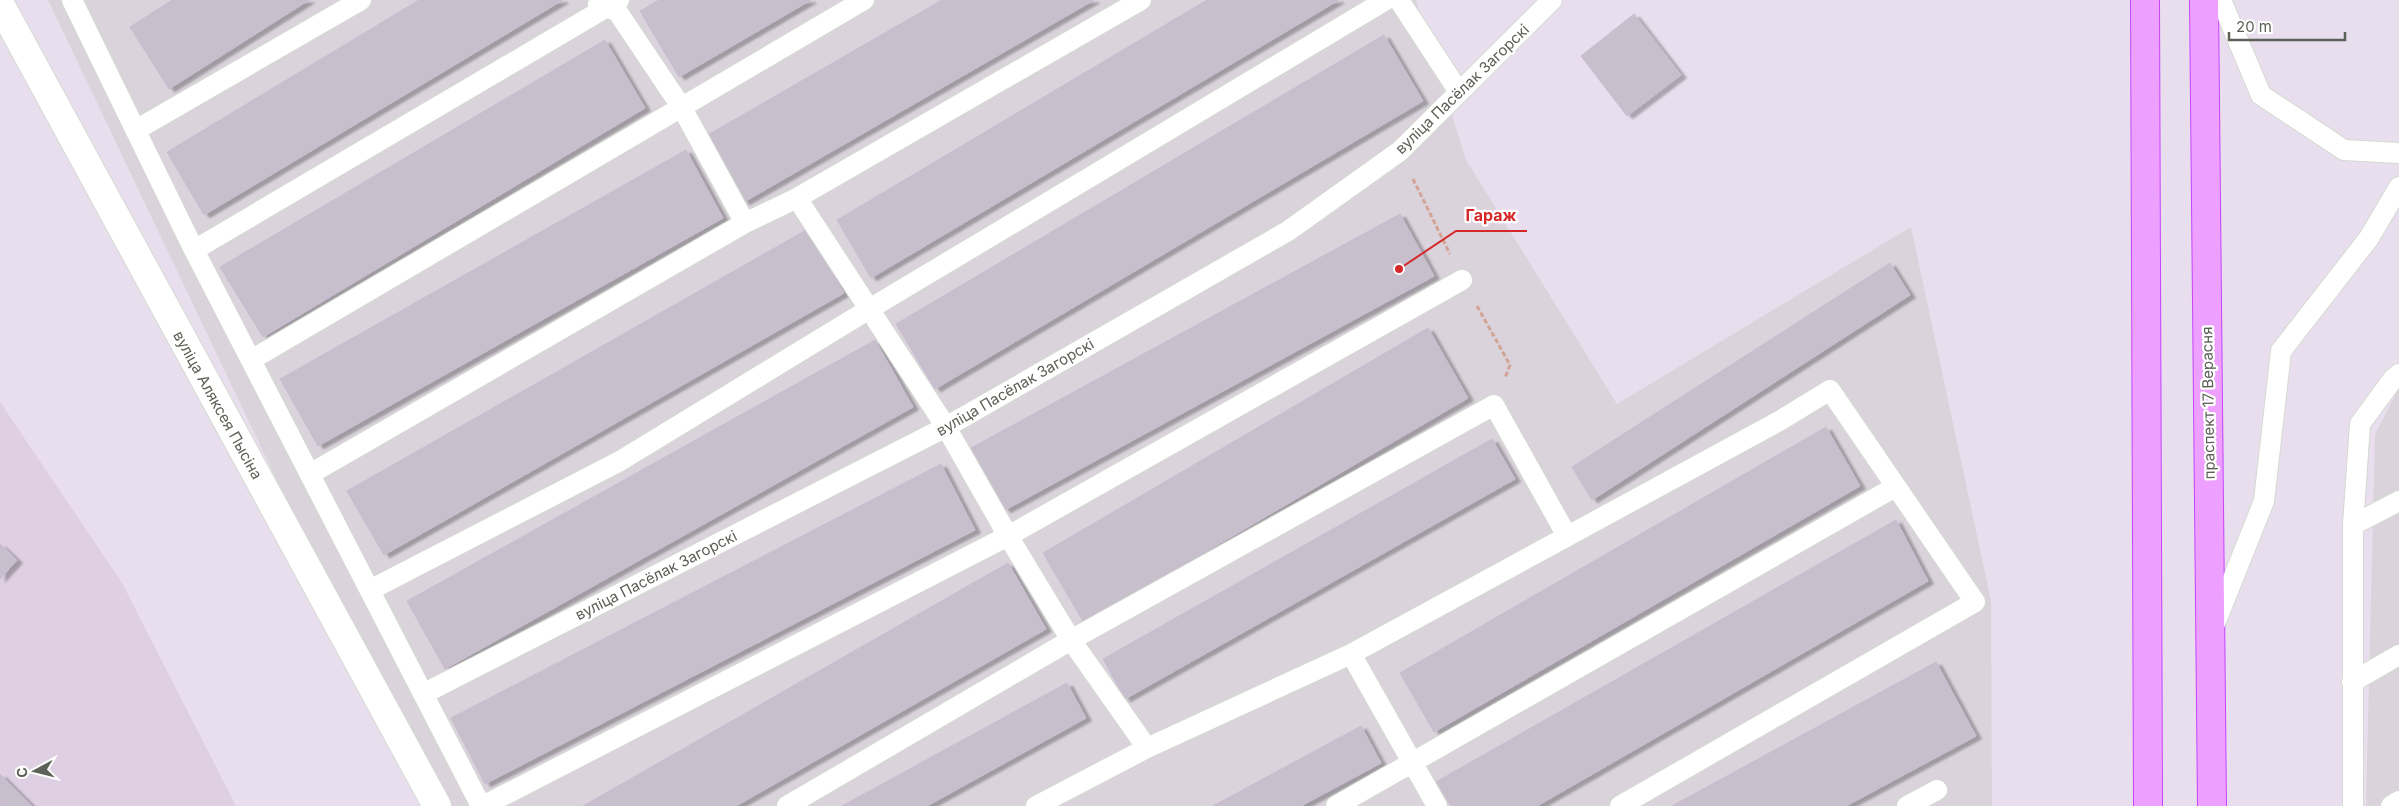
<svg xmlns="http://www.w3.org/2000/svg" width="2399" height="806" viewBox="0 0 2399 806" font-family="Inter,sans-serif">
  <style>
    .industrial { fill: #dad3dc }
    .education { fill: #ded0e2 }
    .building { fill: #c7bfcc; stroke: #cabcd2; filter: url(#shadow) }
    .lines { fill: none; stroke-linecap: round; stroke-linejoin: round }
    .lane-casing { stroke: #d4dad1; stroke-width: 22 }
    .street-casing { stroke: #d4dad1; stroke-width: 30 }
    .primary-casing { stroke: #c644ff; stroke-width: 30 }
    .path { stroke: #d3a494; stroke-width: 3; stroke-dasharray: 5 2.5; stroke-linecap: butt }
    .lane { stroke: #fff; stroke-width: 20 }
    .street { stroke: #fff; stroke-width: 28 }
    .primary { stroke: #eda0ff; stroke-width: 28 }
    .labels { text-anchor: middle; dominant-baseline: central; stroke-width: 4.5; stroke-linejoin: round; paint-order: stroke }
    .street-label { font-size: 15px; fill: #5c6157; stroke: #fff }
    .leader { fill: none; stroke: #d62828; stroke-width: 2 }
    .callout-dot { fill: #d62828; stroke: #fff; stroke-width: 2 }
    .callout-label { font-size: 16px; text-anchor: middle; font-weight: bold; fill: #d62828; stroke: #fff; stroke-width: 4.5; stroke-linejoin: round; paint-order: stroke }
  </style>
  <defs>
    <filter id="shadow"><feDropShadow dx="5.5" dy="3" stdDeviation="1" flood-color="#0004"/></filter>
  </defs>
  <rect width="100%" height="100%" fill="#e9deed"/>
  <path class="industrial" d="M48,0H1416L1466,160L1617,404L1911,227L1991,601L1992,806H432Z
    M2399,388V806H2366L2375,434Z"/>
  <path class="education" d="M0,402L122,583L236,806H0Z"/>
  <path class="building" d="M172,0H309L169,89L130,27Z
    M419,0H563L204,215L167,152Z
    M659,0H811L679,77L640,11Z
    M942,0H1094L744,202L706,136Z
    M1207,0H1339L871,278L837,220Z
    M1634,14L1681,75L1627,116L1581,56Z
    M1384,35L1423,101L935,389L896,324Z
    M605,40L645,108L263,337L220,267Z
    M686,150L723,218L318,446L280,379Z
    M1400,214L1434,276L1005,510L971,448Z
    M808,229L844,293L384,555L347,491Z
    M1890,263L1910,295L1592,500L1572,467Z
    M1428,328L1468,398L1084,623L1043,553Z
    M875,340L913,407L445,669L407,601Z
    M1826,427L1860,486L1434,732L1400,673Z
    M1492,439L1515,479L1125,699L1103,659Z
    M941,464L975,530L485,784L451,718Z
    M1896,520L1928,581L1537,806H1451L1436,782Z
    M0,544L17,560L0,579Z
    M1008,563L1046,629L736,806H583Z
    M1936,662L1976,736L1846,806H1672Z
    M1067,683L1086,718L927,806H842Z
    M1361,726L1381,763L1301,806H1213Z
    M0,774L32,806H0Z"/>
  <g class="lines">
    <defs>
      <path id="lane" d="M72,0L194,250L481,806
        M1399,0L1459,92
        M2221,0L2261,95L2344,150L2399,153
        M598,4L617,11L682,108L745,223
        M136,130L361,0
        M797,198L946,427L1008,536L1071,640L1147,748
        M194,250L619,0
        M251,360L864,0
        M310,474L745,223L797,198L1141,0
        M2353,525L2399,501
        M370,590L620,461L871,308L1386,0
        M2214,626L2264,501L2281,351L2369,238L2399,187
        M1351,654L1437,806
        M2352,682L2399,655
        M423,694L946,427L1288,231L1400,151L1552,0
        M483,806L1008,536L1462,280
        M787,806L1071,640L1494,405L1567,536
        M1036,806L1147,748L1351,654L1781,420L1830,390L1975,602L1620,806
        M1336,806L1895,487
        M1907,806L1937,790
        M2353,806V525L2360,424L2393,379L2399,374
        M2391,806L2399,801"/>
      <path id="street" d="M0,4L437,806"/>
      <path id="primary" d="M2145,0L2148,806
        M2204,0L2212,806"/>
    </defs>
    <use href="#lane" class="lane-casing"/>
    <use href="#street" class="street-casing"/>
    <use href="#primary" class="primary-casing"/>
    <path class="path" d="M1413,179L1450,254
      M1477,306L1510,365L1505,378"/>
    <use href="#lane" class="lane"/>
    <use href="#street" class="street"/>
    <use href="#primary" class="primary"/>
  </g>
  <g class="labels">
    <g class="street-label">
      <text transform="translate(1462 89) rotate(-44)">вуліца Пасёлак Загорскі</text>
      <text transform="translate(1015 387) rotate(-30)">вуліца Пасёлак Загорскі</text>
      <text transform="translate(2208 403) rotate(-91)">праспект 17 Верасня</text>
      <text transform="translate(218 405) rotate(61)">вуліца Аляксея Пысіна</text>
      <text transform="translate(656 575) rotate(-27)">вуліца Пасёлак Загорскі</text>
    </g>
  </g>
  <path class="leader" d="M1399 269L1456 231H1527"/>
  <circle class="callout-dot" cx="1399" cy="269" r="5"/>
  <g class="callout-label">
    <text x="1491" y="221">Гараж</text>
  </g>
  <g transform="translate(35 771) rotate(263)" stroke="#ffffff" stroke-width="4" paint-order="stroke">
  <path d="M0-4L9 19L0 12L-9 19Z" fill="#5c6157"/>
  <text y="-8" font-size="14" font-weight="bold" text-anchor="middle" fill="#5c6157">С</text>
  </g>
  <path d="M2229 32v8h116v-8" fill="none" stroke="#5c6157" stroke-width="2.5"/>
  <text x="2236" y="32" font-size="15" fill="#5c6157" stroke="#ffffff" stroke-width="4" paint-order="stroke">20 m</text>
</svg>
